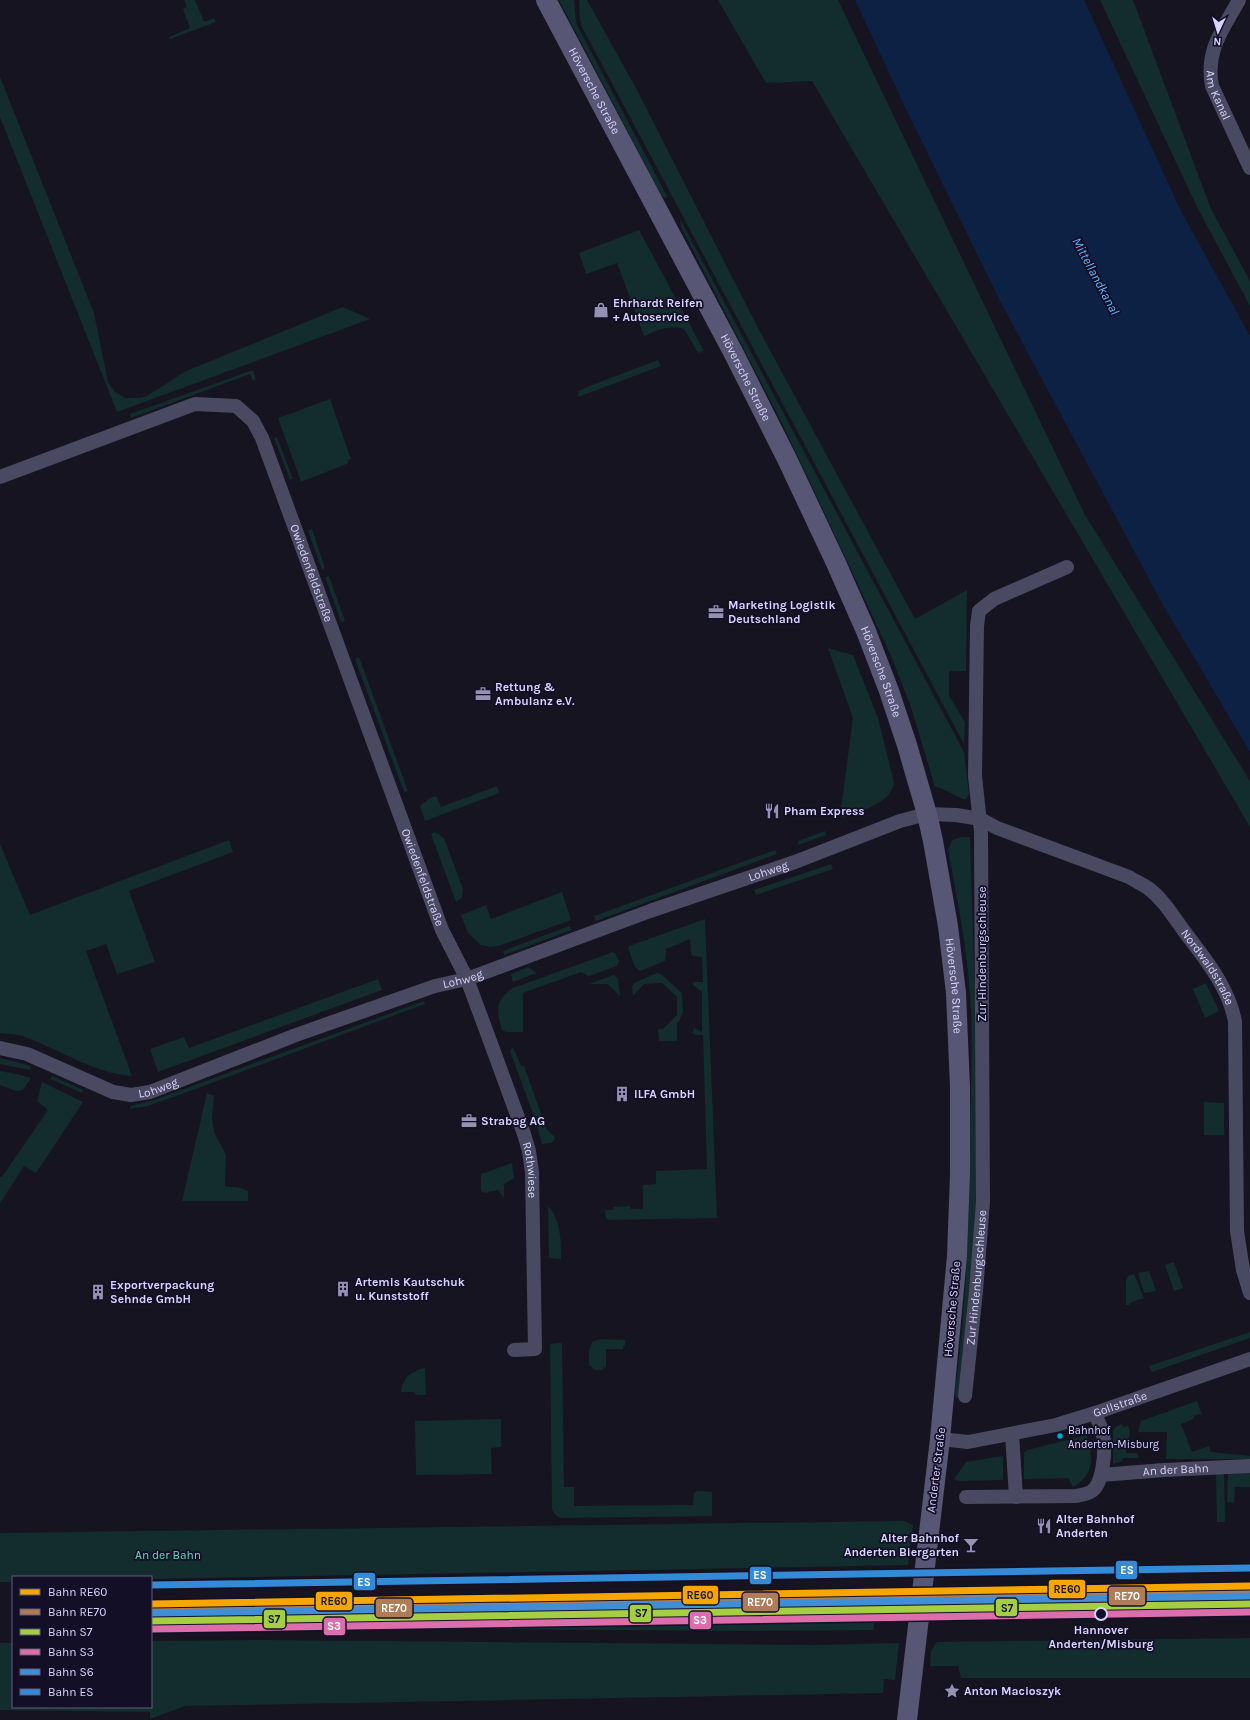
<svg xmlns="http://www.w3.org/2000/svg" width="1250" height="1720" viewBox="0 0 1250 1720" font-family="Karla,sans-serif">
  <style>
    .green { fill: #132c2d }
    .water { fill: #0d2144 }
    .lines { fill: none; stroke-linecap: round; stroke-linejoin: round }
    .minor { stroke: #4a4962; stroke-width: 14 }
    .secondary { stroke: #575674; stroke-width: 20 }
    .rail-1-casing { stroke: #130f26; stroke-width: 10 }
    .rail-2-casing { stroke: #130f26; stroke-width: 10 }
    .rail-3-casing { stroke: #130f26; stroke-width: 10 }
    .rail-4-casing { stroke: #130f26; stroke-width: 10 }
    .rail-5-casing { stroke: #130f26; stroke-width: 10 }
    .rail-6-casing { stroke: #130f26; stroke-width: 10 }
    .rail-1 { stroke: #f7a600; stroke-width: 7 }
    .rail-2 { stroke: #b07c57; stroke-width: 7 }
    .rail-3 { stroke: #a5ce43; stroke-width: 7 }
    .rail-4 { stroke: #db6eab; stroke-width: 7 }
    .rail-5 { stroke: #408ed5; stroke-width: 7 }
    .rail-6 { stroke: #338bd7; stroke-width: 7 }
    .bus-dot { fill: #00a9ce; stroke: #130f26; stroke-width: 1.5 }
    .stop-dot { fill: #130f26; stroke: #d9d4ff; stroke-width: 2 }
    .labels { text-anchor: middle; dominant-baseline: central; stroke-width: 3.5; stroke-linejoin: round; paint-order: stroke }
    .bus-label { font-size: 11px; fill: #d9d4ff; stroke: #130f26; text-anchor: start }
    .street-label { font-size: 12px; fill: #d9d4ff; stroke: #130f26 }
    .poi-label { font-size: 12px; font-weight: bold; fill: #d9d4ff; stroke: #130f26; text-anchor: start }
    .park-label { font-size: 12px; fill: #5fe0c0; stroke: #130f26 }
    .stop-label { font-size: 12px; font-weight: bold; fill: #d9d4ff; stroke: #130f26 }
    .water-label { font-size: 13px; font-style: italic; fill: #62b6ff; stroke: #130f26 }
    .line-badge { stroke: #130f26; stroke-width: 1.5 }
    .badge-label { font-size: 11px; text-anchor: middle; font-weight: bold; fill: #fff }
    .pale-badge-label { font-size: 11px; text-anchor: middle; font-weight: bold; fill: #111 }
  </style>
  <rect width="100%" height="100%" fill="#161421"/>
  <path class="green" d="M184,0H195L204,22L214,18L216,22L170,39L169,37L190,28L183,9L187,7Z
    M559,0H574L576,23L667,196L666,198L663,197L659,191Z
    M579,0H587L637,90L758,328L915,619L967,590L966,671H949V696L965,722L964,744L582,27L580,20Z
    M718,0H838L1085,515L1250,781V827L812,81L766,83Z
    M1100,0H1133L1211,209L1250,281V306L1197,207Z
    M0,77L94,313L108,382L115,392L126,398H140L147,396L186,371L343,307L370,319L117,412L0,117Z
    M680,219L964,752L969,794L966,799H963L938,787H935L911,707L891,656L855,578L783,425L681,227Z
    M639,230L704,351L698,353L684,329C668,324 659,330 644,336L617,263L586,274L579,253Z
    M658,360L661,366L578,397L579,391L587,387Z
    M253,370L256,379L253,381L250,374L131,418L130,414Z
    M330,399L351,459L348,460L349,463L301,482L278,418Z
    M277,437L293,479L290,480L274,438Z
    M312,529L325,568L322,570L308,531Z
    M329,576L345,621L341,622L325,577Z
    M828,648L853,655L878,718L894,783C891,804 859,811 842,818L840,816L853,718Z
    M359,657L408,791L404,792L355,659Z
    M497,786L499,793L425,821L420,806L430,798L436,796L441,807Z
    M825,831L826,835L799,845L798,841Z
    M435,832L444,838L463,889L462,898L456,902L431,834Z
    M961,837H970L975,998L977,1192L975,1232L958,1398L955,1397V1391C967,1302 970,1212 970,1123C971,1081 973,1038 970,996C967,947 957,898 948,850L952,840Z
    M229,840L233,852L129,891L155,962L117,974L106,944L86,951L132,1076C93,1073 61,1050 25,1037C17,1034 8,1034 0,1033V844L30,915Z
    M775,850L777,854L596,921L594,916Z
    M831,864L833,869L756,895L754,890Z
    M562,892L571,920L498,946L490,947L481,945L468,933L461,915L486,905L491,919Z
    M705,919L717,1218L609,1220L606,1218L605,1210H613V1207L630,1206L631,1209H643V1185L656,1184V1171L707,1169L703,1035H695L692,1033L694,1028L702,1032V992L692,984L694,982H703L702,957L693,956L691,954L690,939L666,949L665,961L640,971L635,967L628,948L629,946Z
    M569,926L571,930L504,955L503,951Z
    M613,952V953H615L619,961L617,966L589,976L581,972L523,993V1032H506L502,1030C496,1011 495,1000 513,988Z
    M528,967L537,973L513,982L511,974Z
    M657,973L661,974L682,993L683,1012L679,1022H677V1039L676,1041H659L658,1029H663L677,1015V997L662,983L644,984L633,996L632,987L634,983Z
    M614,975L618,979L620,996L608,984H589Z
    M378,979L382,990L158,1072L150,1049L184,1037L189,1048Z
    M1206,983L1219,1011L1205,1018L1193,989Z
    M424,1001L425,1004L190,1091L148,1106L130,1109V1106L154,1100Z
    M513,1047L521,1066H524L547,1130L554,1136L555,1139L552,1143L542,1144L536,1122L510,1051Z
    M0,1058L31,1066L30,1070L0,1064Z
    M0,1071L16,1074L31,1078L23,1090L16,1091L0,1085Z
    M52,1076L83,1090L82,1093L50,1079Z
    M42,1082L83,1102L36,1173L24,1166L0,1203V1177H2L48,1110L37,1101Z
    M207,1093L214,1096L212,1118L214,1132L226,1155L225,1186L241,1188L248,1191V1201H182Z
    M1204,1102L1224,1103V1135H1204Z
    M512,1163L514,1178L504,1184V1198L498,1190L485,1193L481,1191V1174Z
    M548,1206C561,1220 561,1240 561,1259L549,1258Z
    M1174,1262L1183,1288L1174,1291L1165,1265Z
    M1149,1271L1156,1291L1144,1293L1138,1273Z
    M1134,1274L1144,1298L1130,1303L1129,1305H1126V1281L1128,1276Z
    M1250,1332V1338L1152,1372L1149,1366Z
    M600,1339L625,1340V1346H623V1349H606V1367L603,1368V1370H595L589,1365V1350L592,1342Z
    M562,1343L564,1487H574V1506L693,1505L694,1493L697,1491L712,1492V1516L562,1518C556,1517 554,1514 552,1509L550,1344Z
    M425,1368L426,1395H416L414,1392H401C402,1378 412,1370 425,1368Z
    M1197,1401L1202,1416L1200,1414L1194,1416L1193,1419L1181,1424L1192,1452L1209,1446L1211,1452L1250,1456V1453V1459H1166L1167,1432H1138L1141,1421Z
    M501,1419V1447L491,1448L492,1474L416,1475L415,1421Z
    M1122,1424L1123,1427L1128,1426L1130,1431L1126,1453H1137L1139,1458H1123L1122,1461L1113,1464V1430L1117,1426Z
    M1087,1435C1093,1457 1095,1475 1073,1487L1068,1478L1024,1479V1453L1027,1450Z
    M1003,1456V1480L958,1481L954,1479L966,1462Z
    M1250,1472V1487H1235L1234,1503L1227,1502L1228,1474Z
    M1216,1474H1224L1225,1522H1217Z
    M904,1521L913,1525L908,1565L151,1579V1577H13V1582H0V1533Z
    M874,1614V1630L743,1631L483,1629V1621Z
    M1250,1638V1678H961L958,1666H930L931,1651L937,1642Z
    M264,1640L815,1645L899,1643L895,1680L884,1679L883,1693L185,1706L150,1719V1712L0,1710V1643H13V1707H151V1641Z"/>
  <path class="water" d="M855,0H1084L1181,211L1250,336V752L1163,605L999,299L905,107Z"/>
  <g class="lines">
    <g class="minor">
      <path id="s1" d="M1239,0C1223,29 1205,51 1212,86L1250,168"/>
      <path id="s2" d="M0,477L195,404L236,406L253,421L262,438L442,930L467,979L490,1041L524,1134L529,1151L532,1172L535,1349L514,1350"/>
      <path id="s3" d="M0,1048L27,1054L113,1092L131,1095L150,1092L296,1035L435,986L467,979L650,911L795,862L900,821L927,814L956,815L981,819L997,828L1129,877C1135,881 1142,884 1148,888C1163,899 1173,916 1184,931C1205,959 1228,986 1235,1021L1237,1231L1243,1270L1250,1293"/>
      <path id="s4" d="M965,1396L976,1291L983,1202L981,832L975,776L977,626L979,611L994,599L1067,567"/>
      <path d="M1012,1434L1016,1497"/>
      <path id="s5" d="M940,1439L968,1442L1056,1425L1095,1413L1250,1359"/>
      <path id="s6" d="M1101,1475L1164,1470L1250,1466"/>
      <path d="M966,1497L1076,1496C1081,1495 1088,1494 1092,1491C1103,1483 1105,1454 1104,1440C1103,1431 1098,1421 1095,1413"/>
    </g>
    <path class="secondary" id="s7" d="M546,0L733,352L787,459L836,563L866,631L889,691L907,745L927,814L933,841L948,926L956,993L960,1087V1174L957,1256L940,1439L907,1720"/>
    <defs>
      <path id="rail-1" d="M151,1604L1250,1586"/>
      <path id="rail-2" d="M151,1612L1250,1594"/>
      <path id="rail-3" d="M151,1621L1250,1604"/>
      <path id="rail-4" d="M151,1629L1250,1612"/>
      <path id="rail-5" d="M151,1613L1250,1596"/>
      <path id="rail-6" d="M151,1585L1250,1568"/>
    </defs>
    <use href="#rail-1" class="rail-1-casing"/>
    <use href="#rail-2" class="rail-2-casing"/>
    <use href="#rail-3" class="rail-3-casing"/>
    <use href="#rail-4" class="rail-4-casing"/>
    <use href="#rail-5" class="rail-5-casing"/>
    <use href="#rail-6" class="rail-6-casing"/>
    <use href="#rail-1" class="rail-1"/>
    <use href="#rail-2" class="rail-2"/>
    <use href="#rail-3" class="rail-3"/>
    <use href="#rail-4" class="rail-4"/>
    <use href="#rail-5" class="rail-5"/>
    <use href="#rail-6" class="rail-6"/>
  </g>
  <defs>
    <symbol id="shop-bare" viewBox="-9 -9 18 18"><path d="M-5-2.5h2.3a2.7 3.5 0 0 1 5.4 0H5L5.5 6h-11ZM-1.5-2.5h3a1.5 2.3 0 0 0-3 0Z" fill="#9591b1" stroke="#130f26" stroke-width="2.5" paint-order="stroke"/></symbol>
    <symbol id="office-bare" viewBox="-9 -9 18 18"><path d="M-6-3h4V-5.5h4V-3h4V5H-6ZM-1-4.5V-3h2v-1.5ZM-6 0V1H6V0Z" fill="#9591b1" stroke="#130f26" stroke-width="2.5" paint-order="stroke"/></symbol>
    <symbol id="restaurant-bare" viewBox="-9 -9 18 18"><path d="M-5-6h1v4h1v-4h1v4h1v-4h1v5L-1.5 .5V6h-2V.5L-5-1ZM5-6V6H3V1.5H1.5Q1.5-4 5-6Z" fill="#9591b1" stroke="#130f26" stroke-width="2.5" paint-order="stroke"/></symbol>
    <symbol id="building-bare" viewBox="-9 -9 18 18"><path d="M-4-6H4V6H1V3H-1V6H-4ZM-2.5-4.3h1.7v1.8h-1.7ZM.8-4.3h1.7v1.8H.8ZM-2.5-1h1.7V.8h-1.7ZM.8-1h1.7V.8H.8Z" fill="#9591b1" stroke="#130f26" stroke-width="2.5" paint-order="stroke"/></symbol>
    <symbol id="bar-bare" viewBox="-9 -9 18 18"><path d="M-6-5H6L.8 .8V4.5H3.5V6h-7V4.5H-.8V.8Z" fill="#9591b1" stroke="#130f26" stroke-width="2.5" paint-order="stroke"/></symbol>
    <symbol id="sight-bare" viewBox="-9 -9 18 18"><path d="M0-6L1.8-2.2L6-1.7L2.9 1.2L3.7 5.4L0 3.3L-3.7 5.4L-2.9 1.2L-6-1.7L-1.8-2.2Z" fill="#9591b1" stroke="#130f26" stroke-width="2.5" paint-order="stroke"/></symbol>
  </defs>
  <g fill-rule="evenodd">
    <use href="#shop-bare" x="590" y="299" width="22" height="22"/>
    <use href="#office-bare" x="705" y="601" width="22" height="22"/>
    <use href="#office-bare" x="472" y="683" width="22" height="22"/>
    <use href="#restaurant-bare" x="761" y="800" width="22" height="22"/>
    <use href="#building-bare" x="611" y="1083" width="22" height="22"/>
    <use href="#office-bare" x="458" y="1110" width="22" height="22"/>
    <use href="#building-bare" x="332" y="1278" width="22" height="22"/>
    <use href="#building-bare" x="87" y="1281" width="22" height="22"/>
    <use href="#restaurant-bare" x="1033" y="1515" width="22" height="22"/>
    <use href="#bar-bare" x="960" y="1534" width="22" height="22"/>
    <use href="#sight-bare" x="941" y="1680" width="22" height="22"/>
  </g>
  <circle class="bus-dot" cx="1060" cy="1436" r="3.5"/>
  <circle class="stop-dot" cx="1101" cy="1614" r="6"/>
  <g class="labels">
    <g class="bus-label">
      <text x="1068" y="1430">Bahnhof<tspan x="1068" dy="14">Anderten-Misburg</tspan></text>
    </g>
    <g class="street-label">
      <text stroke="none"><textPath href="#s7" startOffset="103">Höversche Straße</textPath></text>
      <text stroke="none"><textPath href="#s1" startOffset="103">Am Kanal</textPath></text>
      <text stroke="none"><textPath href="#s7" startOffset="427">Höversche Straße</textPath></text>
      <text stroke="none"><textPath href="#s2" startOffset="435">Owiedenfeldstraße</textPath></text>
      <text stroke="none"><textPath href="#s7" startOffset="751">Höversche Straße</textPath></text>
      <text stroke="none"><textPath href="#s3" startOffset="816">Lohweg</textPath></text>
      <text stroke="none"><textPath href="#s2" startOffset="759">Owiedenfeldstraße</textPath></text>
      <text transform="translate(982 954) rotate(-90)">Zur Hindenburgschleuse</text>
      <text stroke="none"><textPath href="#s3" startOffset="1320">Nordwaldstraße</textPath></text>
      <text stroke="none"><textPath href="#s3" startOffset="492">Lohweg</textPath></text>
      <text stroke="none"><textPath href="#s7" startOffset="1075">Höversche Straße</textPath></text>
      <text stroke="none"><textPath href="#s3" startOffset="168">Lohweg</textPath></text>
      <text stroke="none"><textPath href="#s2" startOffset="1072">Rothwiese</textPath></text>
      <text stroke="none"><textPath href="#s4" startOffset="119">Zur Hindenburgschleuse</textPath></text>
      <text transform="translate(952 1309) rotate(-85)">Höversche Straße</text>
      <text stroke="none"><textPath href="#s5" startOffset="185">Gollstraße</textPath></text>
      <text transform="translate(936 1470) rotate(-83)">Anderter Straße</text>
      <text stroke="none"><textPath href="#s6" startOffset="75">An der Bahn</textPath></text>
    </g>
    <g class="poi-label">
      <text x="613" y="303">Ehrhardt Reifen<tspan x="613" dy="14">+ Autoservice</tspan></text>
      <text x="728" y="605">Marketing Logistik<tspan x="728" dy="14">Deutschland</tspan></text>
      <text x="495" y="687">Rettung &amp;<tspan x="495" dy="14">Ambulanz e.V.</tspan></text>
      <text x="784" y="811">Pham Express</text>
      <text x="634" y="1094">ILFA GmbH</text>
      <text x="481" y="1121">Strabag AG</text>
      <text x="355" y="1282">Artemis Kautschuk<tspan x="355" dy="14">u. Kunststoff</tspan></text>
      <text x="110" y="1285">Exportverpackung<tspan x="110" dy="14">Sehnde GmbH</tspan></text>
      <text x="1056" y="1519">Alter Bahnhof<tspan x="1056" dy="14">Anderten</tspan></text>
      <text x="959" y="1538" text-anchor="end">Alter Bahnhof<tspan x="959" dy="14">Anderten Biergarten</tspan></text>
      <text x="964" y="1691">Anton Macioszyk</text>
    </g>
    <g class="park-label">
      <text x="168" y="1555">An der Bahn</text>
    </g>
    <g class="stop-label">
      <text x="1101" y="1630">Hannover<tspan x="1101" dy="14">Anderten/Misburg</tspan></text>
    </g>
    <g class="water-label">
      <text transform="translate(1096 276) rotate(62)">Mittellandkanal</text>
    </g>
  </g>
  <g class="line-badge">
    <rect x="1115" y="1560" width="23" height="20" rx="4" fill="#338bd7"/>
    <rect x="749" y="1566" width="23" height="19" rx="4" fill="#338bd7"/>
    <rect x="353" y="1572" width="23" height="19" rx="4" fill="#338bd7"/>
    <rect x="1048" y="1579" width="38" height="20" rx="4" fill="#f7a600"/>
    <rect x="682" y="1585" width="37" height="20" rx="4" fill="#f7a600"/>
    <rect x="1108" y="1586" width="38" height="20" rx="4" fill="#b07c57"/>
    <rect x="315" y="1591" width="38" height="20" rx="4" fill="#f7a600"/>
    <rect x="742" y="1592" width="37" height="20" rx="4" fill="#b07c57"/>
    <rect x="995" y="1598" width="23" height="19" rx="4" fill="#a5ce43"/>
    <rect x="375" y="1598" width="38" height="20" rx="4" fill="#b07c57"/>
    <rect x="629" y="1604" width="23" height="19" rx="4" fill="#a5ce43"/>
    <rect x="263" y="1609" width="23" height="20" rx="4" fill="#a5ce43"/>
    <rect x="689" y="1611" width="23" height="19" rx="4" fill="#db6eab"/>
    <rect x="323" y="1617" width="23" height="19" rx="4" fill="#db6eab"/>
  </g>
  <g class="badge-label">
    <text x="1127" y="1574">ES</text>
    <text x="760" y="1579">ES</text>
    <text x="364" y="1586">ES</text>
    <text x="1127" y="1600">RE70</text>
    <text x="760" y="1606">RE70</text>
    <text x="394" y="1612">RE70</text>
    <text x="700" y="1624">S3</text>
    <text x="334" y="1630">S3</text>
  </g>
  <g class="pale-badge-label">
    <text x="1067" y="1593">RE60</text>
    <text x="700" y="1599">RE60</text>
    <text x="334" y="1605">RE60</text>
    <text x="1007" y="1612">S7</text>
    <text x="641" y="1617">S7</text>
    <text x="274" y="1623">S7</text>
  </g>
  <rect x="12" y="1576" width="140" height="132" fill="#130f26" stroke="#625e7d"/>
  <rect x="20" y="1589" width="20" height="6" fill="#f7a600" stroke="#625e7d"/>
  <text x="48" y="1596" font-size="12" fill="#d9d4ff">Bahn RE60</text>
  <rect x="20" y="1609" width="20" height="6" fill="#b07c57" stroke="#625e7d"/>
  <text x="48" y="1616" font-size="12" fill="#d9d4ff">Bahn RE70</text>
  <rect x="20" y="1629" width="20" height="6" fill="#a5ce43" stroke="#625e7d"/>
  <text x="48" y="1636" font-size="12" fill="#d9d4ff">Bahn S7</text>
  <rect x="20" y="1649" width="20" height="6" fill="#db6eab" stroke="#625e7d"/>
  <text x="48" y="1656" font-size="12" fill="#d9d4ff">Bahn S3</text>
  <rect x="20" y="1669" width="20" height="6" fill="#408ed5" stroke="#625e7d"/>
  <text x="48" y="1676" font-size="12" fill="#d9d4ff">Bahn S6</text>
  <rect x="20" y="1689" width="20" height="6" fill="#338bd7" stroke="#625e7d"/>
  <text x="48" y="1696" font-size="12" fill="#d9d4ff">Bahn ES</text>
  <g transform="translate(1218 32) rotate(184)" stroke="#130f26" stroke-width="3" paint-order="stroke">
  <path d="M0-3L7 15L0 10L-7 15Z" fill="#d9d4ff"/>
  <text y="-6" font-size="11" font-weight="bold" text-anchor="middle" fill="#d9d4ff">N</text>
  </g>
</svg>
